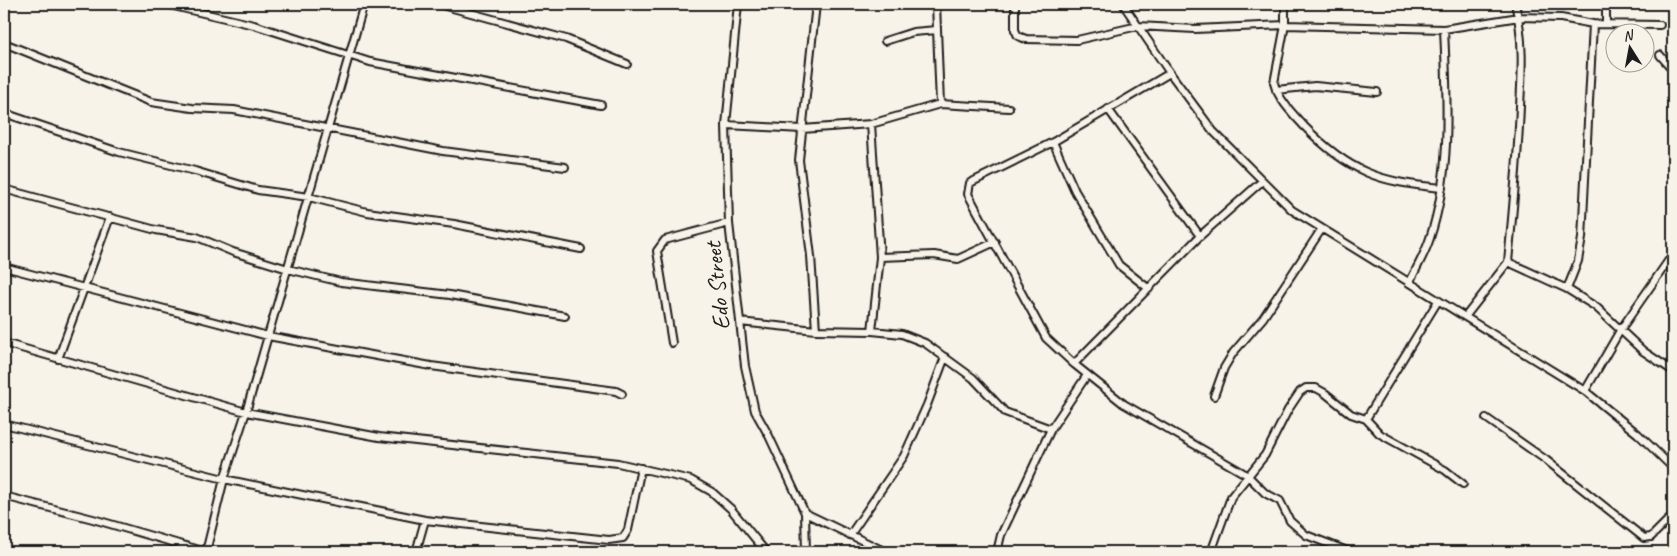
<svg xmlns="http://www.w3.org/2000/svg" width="1677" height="556" viewBox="0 0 1677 556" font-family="Caveat,sans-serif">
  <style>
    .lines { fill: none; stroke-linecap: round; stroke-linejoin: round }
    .minor-casing { stroke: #1c1c1c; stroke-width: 10 }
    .minor { stroke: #f7f3e8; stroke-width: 6 }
    .labels { text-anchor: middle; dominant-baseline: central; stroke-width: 4; stroke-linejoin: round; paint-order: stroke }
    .street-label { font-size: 24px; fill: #1c1c1c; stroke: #f7f3e8 }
  </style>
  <rect width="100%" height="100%" fill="#f7f3e8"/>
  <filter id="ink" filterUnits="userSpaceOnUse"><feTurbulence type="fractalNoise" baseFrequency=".02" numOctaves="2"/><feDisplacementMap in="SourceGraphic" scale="10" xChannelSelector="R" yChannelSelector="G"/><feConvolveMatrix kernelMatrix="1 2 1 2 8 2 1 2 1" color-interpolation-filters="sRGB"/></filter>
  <g filter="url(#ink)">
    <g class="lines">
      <defs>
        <path id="minor" d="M165,4L254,25L370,62L601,105
          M438,4L566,39L627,64
          M738,4L726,125L729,223L745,366L755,411L769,436L805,513L806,552
          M936,4L940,104
          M1015,4V30L1018,36L1026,39L1077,40L1138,26L1195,29L1285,25L1444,29L1519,17L1561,18L1593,24L1660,25
          M1123,4L1170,73
          M1285,4V25L1274,83C1278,99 1293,114 1304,126C1350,173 1379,182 1442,188
          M1606,4V24
          M4,8L5,4
          M885,41L913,32L937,30
          M4,43L151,102L192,108L234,110L443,151L565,167
          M1660,55L1673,70
          M1276,90L1315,86L1377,92
          M1108,109L1200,236
          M4,113L119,152L195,171L258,190L309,197L367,212L454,224L581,249
          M871,124L880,257L872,331
          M726,125L802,129L871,124L940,104L1009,108
          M1053,142L1075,191L1119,265L1149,289
          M4,189L156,230L197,237L233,252L288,269L341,282L450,295L565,316
          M880,257L934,255L958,259L995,242
          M1508,262C1513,210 1518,158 1520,106C1522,72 1524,37 1515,4
          M4,267L268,336L431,366L616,391L622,394
          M1409,283C1416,269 1425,254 1430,238C1452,172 1447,98 1444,29
          M1567,289L1578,261L1582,238L1593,24
          M1465,317L1508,262L1567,289L1596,307L1643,351L1673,371
          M740,322L816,330L872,331L902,334L925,343L973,378L1005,412L1051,429
          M816,330L811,256L799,160L816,4
          M4,343L246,412L379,437L618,463L691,480L712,492L731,509L766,552
          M672,343L657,251L665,240L729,223
          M58,359L110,217
          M1074,364L1200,236L1261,182
          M1585,391L1621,329L1673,254
          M1214,396L1224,368L1233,353L1263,318L1321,230
          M1486,418L1546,460L1644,538L1651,537L1673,515
          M1366,419L1438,301
          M4,424L224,479L425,520L609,540L623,538L628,530L641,468
          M4,496L93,519L206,552
          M805,513L886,552
          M850,535L904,456L927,405L945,357
          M1213,547L1231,497L1265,455L1288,410L1300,392L1306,388H1316L1325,393L1351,414L1366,419L1380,434L1445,470L1463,484
          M206,552L224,479L246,412L364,4
          M416,552L425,520
          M997,552L1001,535L1051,429L1087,375
          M1350,552L1306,535L1290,521L1280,501L1265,493L1247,475L1124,404L1074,364L1046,338L968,194L970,183L1053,142L1170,73L1213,131L1292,210L1585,391L1638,434L1673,468"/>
      </defs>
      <use href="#minor" class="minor-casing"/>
      <use href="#minor" class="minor"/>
    </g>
  </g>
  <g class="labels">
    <g class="street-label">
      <text transform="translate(717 286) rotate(-96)">Edo Street</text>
    </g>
  </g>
  <rect width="1677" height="556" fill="none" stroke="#f7f3e8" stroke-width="20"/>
  <rect x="10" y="10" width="1657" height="536" fill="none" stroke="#1c1c1c" stroke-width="2" filter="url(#ink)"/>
  <g transform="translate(1630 48) rotate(349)"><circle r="24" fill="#f7f3e8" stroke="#9f9d96"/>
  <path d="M0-4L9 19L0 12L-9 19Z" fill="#1c1c1c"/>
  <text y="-8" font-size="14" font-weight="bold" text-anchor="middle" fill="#1c1c1c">N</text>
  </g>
</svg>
